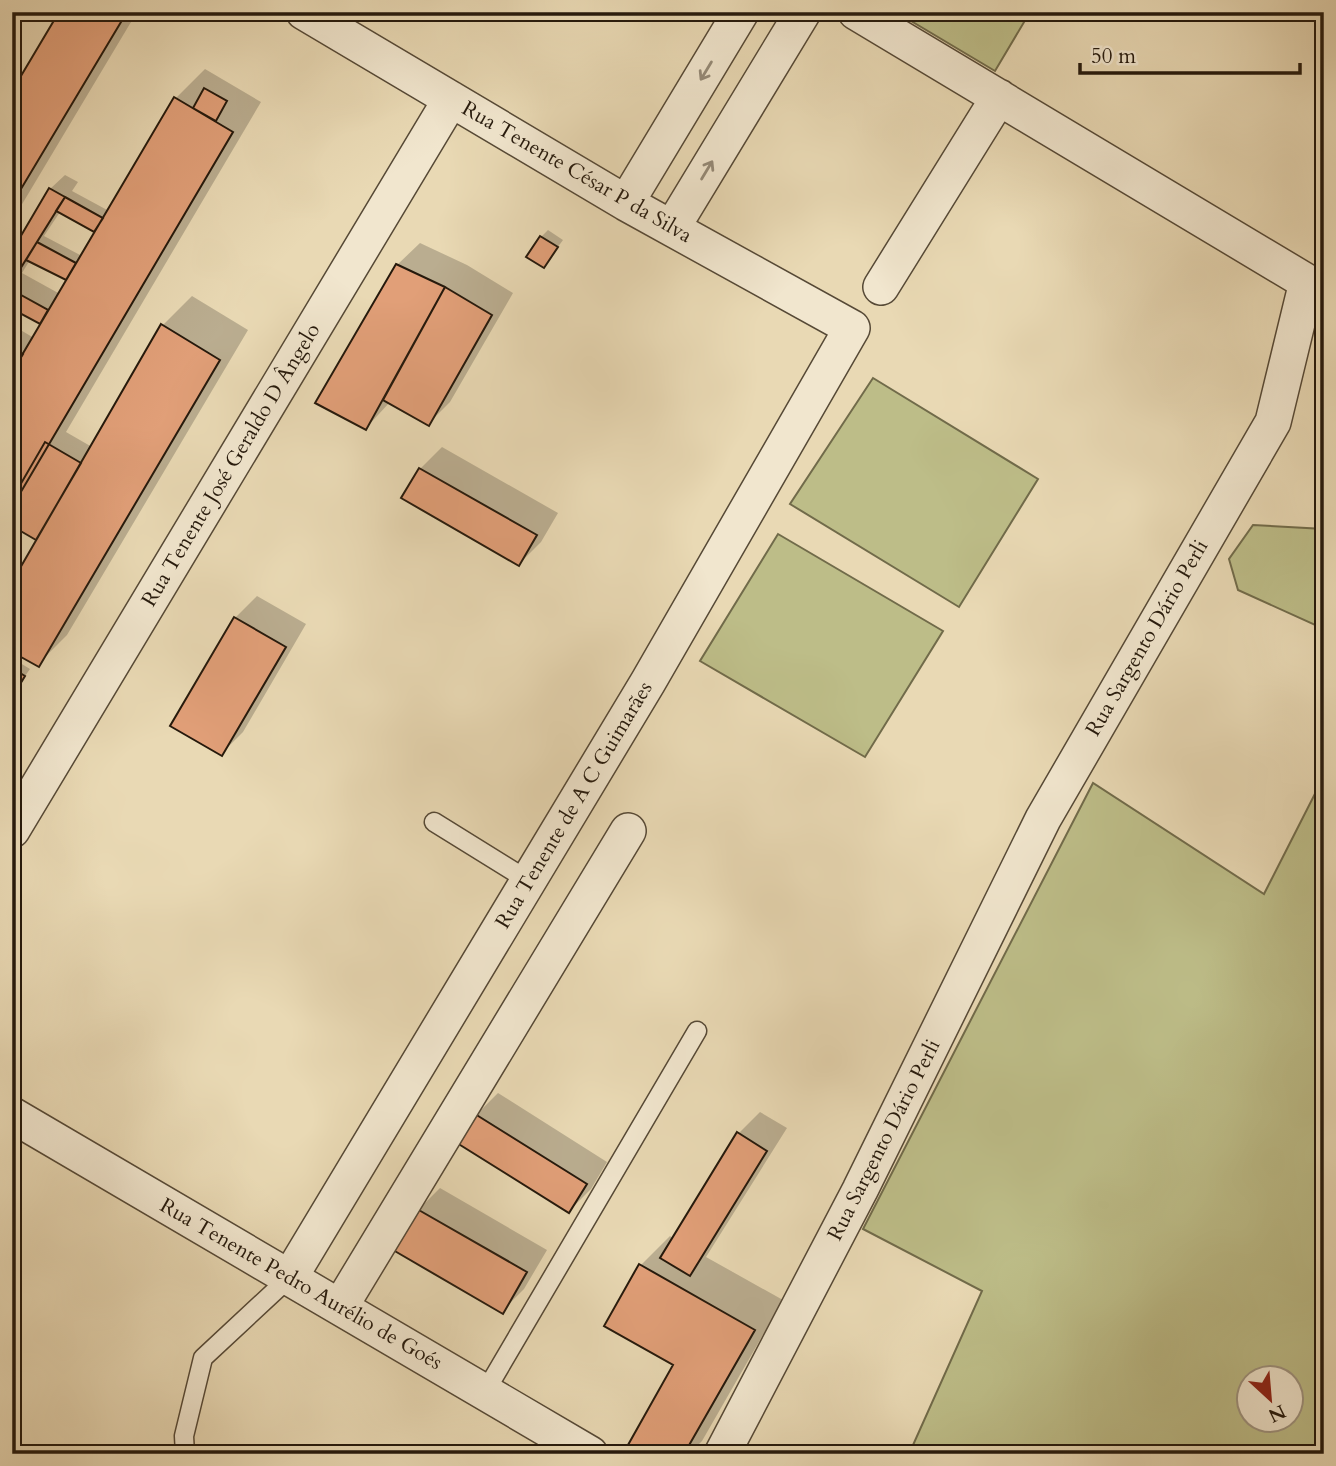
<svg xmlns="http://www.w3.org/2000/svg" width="1336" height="1466" viewBox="0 0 1336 1466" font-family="Cardo,serif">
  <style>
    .green { fill: #bdbd88; stroke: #716b4a; stroke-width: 2; fill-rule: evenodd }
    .shadow { fill: #0003; fill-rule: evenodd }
    .building { fill: #e19f78; stroke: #25190c; stroke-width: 2 }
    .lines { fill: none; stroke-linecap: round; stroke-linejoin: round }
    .lane-casing { stroke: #564936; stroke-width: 21 }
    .street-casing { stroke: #564936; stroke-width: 38 }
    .lane { stroke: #f1e6ce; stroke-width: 18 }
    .street { stroke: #f1e6ce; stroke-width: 35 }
    .oneway { stroke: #958a77 }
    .labels { text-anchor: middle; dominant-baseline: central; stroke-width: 5; stroke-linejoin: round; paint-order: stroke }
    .street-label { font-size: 21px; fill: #25190c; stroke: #f1e6ce }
  </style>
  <rect width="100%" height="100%" fill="#e9d9b4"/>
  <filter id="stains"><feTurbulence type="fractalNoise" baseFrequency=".00286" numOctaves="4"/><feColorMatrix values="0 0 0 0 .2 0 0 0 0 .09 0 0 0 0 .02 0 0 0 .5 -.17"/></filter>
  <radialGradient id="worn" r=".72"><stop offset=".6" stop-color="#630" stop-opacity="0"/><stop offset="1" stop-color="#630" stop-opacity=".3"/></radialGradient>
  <path class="green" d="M896,12H1030L995,71Z
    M873,378L1038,479L959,607L790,504Z
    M1253,525L1324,529V629L1238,590L1229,559Z
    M778,534L943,631L865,757L700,661Z
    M1324,776V1454H909L982,1291L863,1229L1093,783L1264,894ZM1290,1378V1420H1248V1378Z"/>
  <path class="shadow" d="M61,12H137L12,221V94Z
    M205,69L261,102L66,432L92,447L163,325L192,296L248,330L67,635L38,664L42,532L36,538L17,367L12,363V325L34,338L45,317L40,322L12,307V255L50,189L65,175L78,182L72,191L109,211L176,98ZM60,212L94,230L100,224L82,256L44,236ZM30,260L69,279L60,294L22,273Z
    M548,230L563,240L544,266L541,237Z
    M420,243L467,265L513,293L450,402L428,424L390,402L366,428L397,265Z
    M442,447L558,513L541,542L519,564L404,498L420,469Z
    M257,596L306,624L243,732L221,754L235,618Z
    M12,658L30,669L16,689L12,687Z
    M498,1093L607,1162L591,1189L569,1211L476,1115Z
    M760,1112L787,1128L706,1257L783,1300L702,1441L689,1454H646L676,1364L641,1265L670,1236L674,1239L738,1134Z
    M440,1188L547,1250L524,1289L502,1311L418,1210Z"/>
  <path class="building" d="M59,12H127L12,204V91Z
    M204,88L227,101L216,121L193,108Z
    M174,97L233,132L12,507V372Z
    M49,188L65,197L12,282V251Z
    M65,197L103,218L94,232L56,211Z
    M540,236L558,247L544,268L526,257Z
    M37,242L76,263L66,280L26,260Z
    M396,264L445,287L366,430L315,403Z
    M445,287L492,315L429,426L383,400Z
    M12,290L48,310L40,324L12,309Z
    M161,324L220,360L39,667L12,652V582Z
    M12,348L23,354L15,367L12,366Z
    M45,442L81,463L36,540L12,526V499Z
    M419,468L537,535L519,566L401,498Z
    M234,617L286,647L222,756L170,726Z
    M12,668L25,676L16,691L12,689Z
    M475,1114L587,1184L569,1213L457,1143Z
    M737,1132L767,1151L690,1276L660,1258Z
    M417,1209L527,1272L503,1314L393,1250Z
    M639,1264L755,1330L684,1454H642L628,1445L673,1365L604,1326Z"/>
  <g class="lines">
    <defs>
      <path id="lane" d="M434,822L529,881
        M485,1392L697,1031
        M185,1454L184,1436L203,1358L290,1277"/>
      <path id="street" d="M626,203L741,12
        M672,228L803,12
        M881,287L999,97
        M12,830L451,99
        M12,1115L590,1454
        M290,1277L648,682L852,328L626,203L304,12
        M340,1307L628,831
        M722,1454L860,1190L1043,819L1273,422L1307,282L856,12"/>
    </defs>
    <use href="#lane" class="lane-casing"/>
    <use href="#street" class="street-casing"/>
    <use href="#lane" class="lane"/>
    <use href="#street" class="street"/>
  </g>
  <defs><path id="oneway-shaft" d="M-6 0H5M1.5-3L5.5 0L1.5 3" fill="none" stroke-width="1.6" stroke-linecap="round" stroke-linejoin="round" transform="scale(1.75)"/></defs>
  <g class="oneway">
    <use href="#oneway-shaft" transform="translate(706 71) rotate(121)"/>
    <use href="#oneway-shaft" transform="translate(707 170) rotate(-59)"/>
  </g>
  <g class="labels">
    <g class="street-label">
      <text transform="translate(577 172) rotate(30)">Rua Tenente César P da Silva</text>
      <text transform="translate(231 465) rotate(-59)">Rua Tenente José Geraldo D Ângelo</text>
      <text transform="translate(1147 638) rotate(-60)">Rua Sargento Dário Perli</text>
      <text transform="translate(574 805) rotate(-59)">Rua Tenente de A C Guimarães</text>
      <text transform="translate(884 1140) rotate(-63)">Rua Sargento Dário Perli</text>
      <text transform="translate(301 1284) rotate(30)">Rua Tenente Pedro Aurélio de Goés</text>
    </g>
  </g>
  <rect width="1336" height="1466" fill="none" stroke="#e9d9b4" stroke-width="42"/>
  <rect x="14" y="14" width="1308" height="1438" fill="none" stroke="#25190c" stroke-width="3.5"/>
  <rect x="21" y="21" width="1294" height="1424" fill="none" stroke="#25190c" stroke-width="2"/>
  <g transform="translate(1270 1399) rotate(154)"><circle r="33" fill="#f1e6ce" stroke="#9f9480" stroke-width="2"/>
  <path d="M0-5L12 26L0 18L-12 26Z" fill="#8f2418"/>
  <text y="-10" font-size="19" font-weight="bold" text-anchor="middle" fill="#25190c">N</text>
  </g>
  <path d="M1080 63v10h220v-10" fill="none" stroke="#25190c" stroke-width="3.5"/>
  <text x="1091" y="63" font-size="21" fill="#25190c" stroke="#f1e6ce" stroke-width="5" paint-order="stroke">50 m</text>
  <rect width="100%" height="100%" filter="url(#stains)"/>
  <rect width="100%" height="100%" fill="url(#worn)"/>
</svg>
